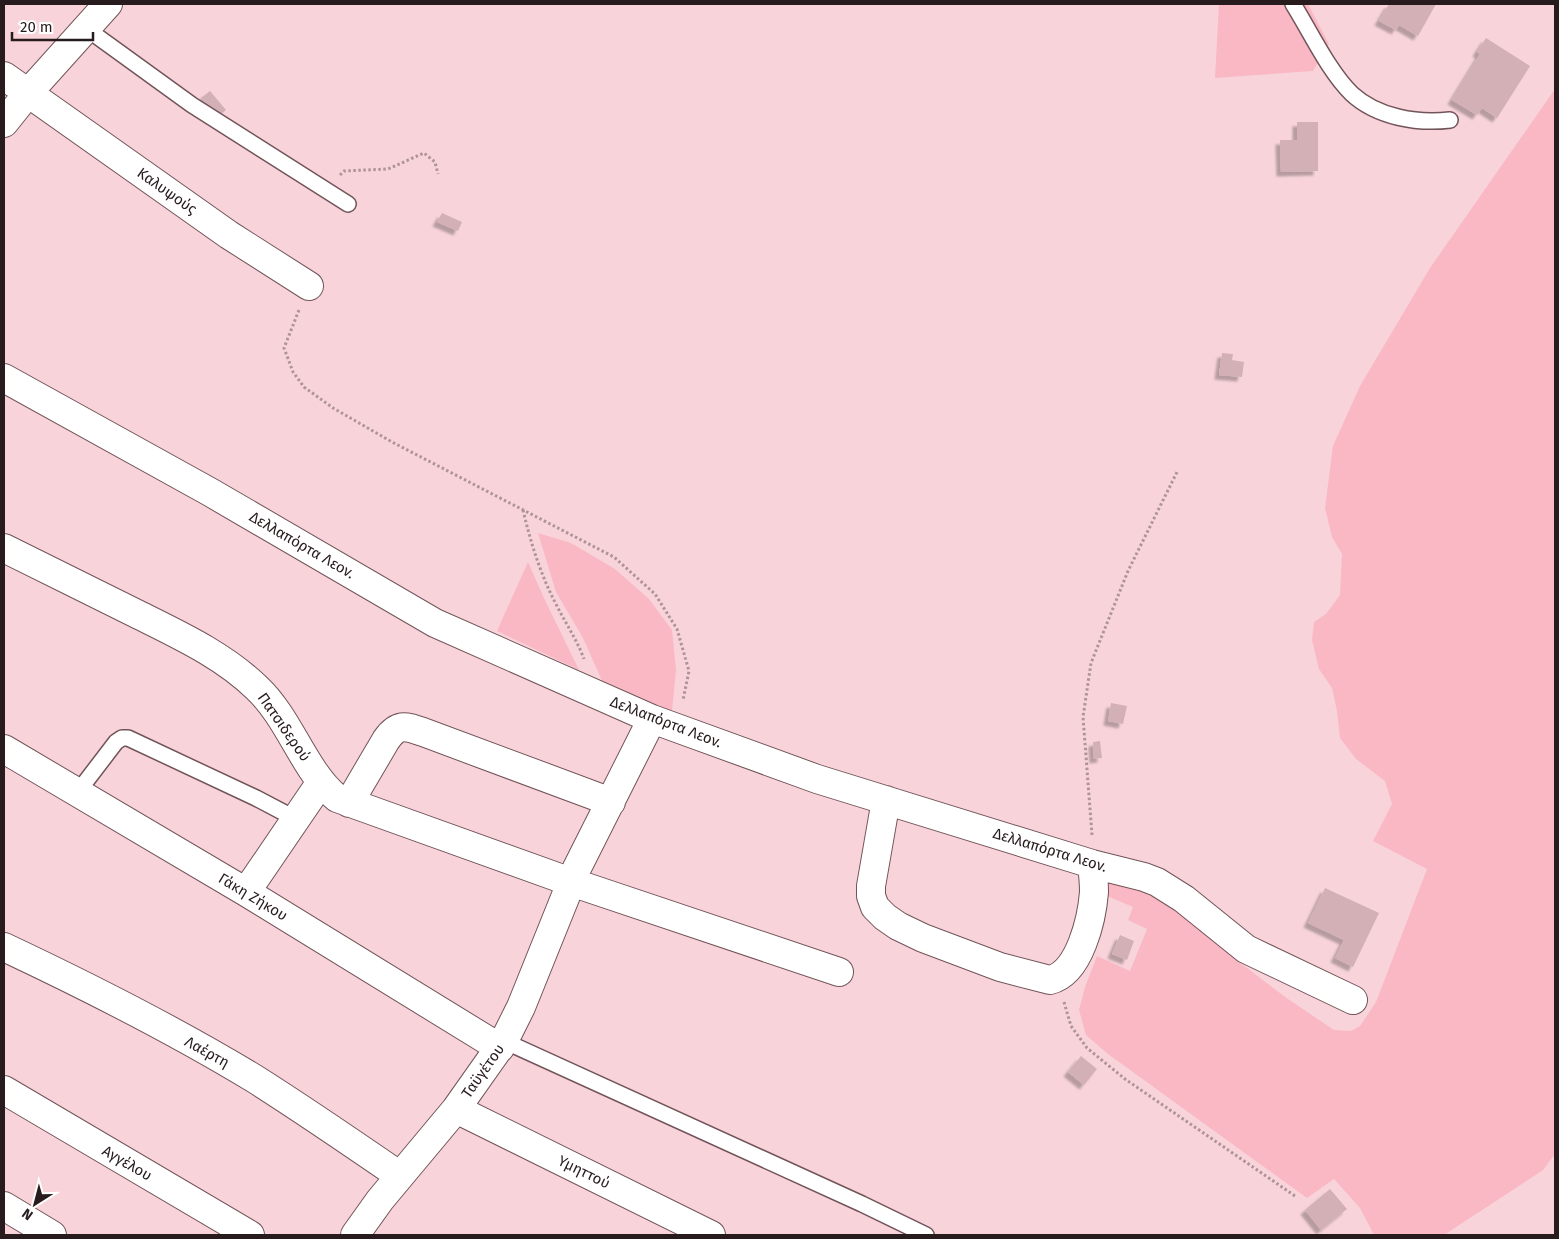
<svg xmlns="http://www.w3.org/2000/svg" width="1559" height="1239" viewBox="0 0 1559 1239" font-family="'Fira Sans',sans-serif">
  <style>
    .green { fill: #f9b8c4 }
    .building { fill: #d2b0b6; filter: url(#shadow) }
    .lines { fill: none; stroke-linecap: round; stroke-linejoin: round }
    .lane-casing { stroke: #715459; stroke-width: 18 }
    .street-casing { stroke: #715459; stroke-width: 30 }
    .path { stroke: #ae9398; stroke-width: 3; stroke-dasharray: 2.5 2.5; stroke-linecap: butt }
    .lane { stroke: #fff; stroke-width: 15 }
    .street { stroke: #fff; stroke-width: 28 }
    .labels { text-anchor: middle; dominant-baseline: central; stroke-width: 4.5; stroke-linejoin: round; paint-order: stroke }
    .street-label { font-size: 15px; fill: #271b1d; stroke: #fff }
  </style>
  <defs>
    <filter id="shadow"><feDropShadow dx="-4.5" dy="4.5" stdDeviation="1" flood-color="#0004"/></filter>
  </defs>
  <rect width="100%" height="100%" fill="#f8d4da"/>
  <path class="green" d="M1219,4H1308L1329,44L1313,71L1215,78Z
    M1555,89V1154L1543,1170L1444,1235H1374L1360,1208L1334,1179L1307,1198L1108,1054L1086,1035L1079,1010L1085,987L1097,956L1130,971L1147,929L1128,920L1133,907L1107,896L1110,880L1140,888L1188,916L1231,956L1288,999L1334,1030L1351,1031L1360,1026L1376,1002L1427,869L1373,841L1392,804L1385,781L1356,759L1340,738L1337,711L1332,688L1319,669L1312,640L1314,622L1326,614L1340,595L1342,554L1332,537L1325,508L1333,446L1360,386L1430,268Z
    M538,533L571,543L615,569L649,599L672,630L676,670L672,711L603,683L583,638L556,592Z
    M528,562L543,596L579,670L497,631Z"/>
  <path class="building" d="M1389,4H1436L1418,36L1399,25L1396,30L1379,21Z
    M1486,38L1530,66L1497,118L1482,108L1477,115L1452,100L1480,54L1477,52Z
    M210,91L226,110L218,117L201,98Z
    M1297,122H1318V171L1281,172L1280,140H1297Z
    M442,213L462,222L458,231L437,222Z
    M1222,353L1233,354L1232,360L1244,362L1242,377L1219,375Z
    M1111,703L1127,706L1123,724L1108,721Z
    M1100,741L1102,758L1094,759L1093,742Z
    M1325,888L1379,913L1353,967L1335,958L1344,940L1308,923Z
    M1120,935L1134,941L1127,960L1112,954Z
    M1081,1056L1097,1069L1084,1085L1068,1072Z
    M1330,1189L1347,1209L1321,1230L1305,1210Z"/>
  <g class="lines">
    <defs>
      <path id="lane" d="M1293,4C1310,31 1329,72 1352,94C1377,117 1417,124 1450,120
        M87,29L192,105L348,204
        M77,793L116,742L122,738H128L256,798L296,819
        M504,1041L862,1204L926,1235"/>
      <path id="street" d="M4,76L229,235L309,286
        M4,123L28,93L108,4
        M4,378L210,492L435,623L652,719L817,779L1092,864L1144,877L1157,882L1184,899L1246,949L1353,1000
        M4,548C48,570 93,592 137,614C179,635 223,655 257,688C290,719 304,771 337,798L571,882L839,972
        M4,749L246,892L500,1048
        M886,800L871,886V896L875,907L885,917L898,926L923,938L1000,967L1050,980C1080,973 1092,918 1094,892C1094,883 1093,873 1092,864
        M349,803L386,740C398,723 405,726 423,732L611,802
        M246,892L321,782
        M4,947C89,987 174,1030 255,1079C304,1110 352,1143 400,1176
        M4,1090L250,1235
        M456,1109L711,1235
        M4,1206L52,1235
        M355,1235L380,1200L456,1109L504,1041L521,1007L577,868L652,719"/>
    </defs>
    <use href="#lane" class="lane-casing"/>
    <use href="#street" class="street-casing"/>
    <path class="path" d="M340,175L344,171L388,169L424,153L435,162L438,174
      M299,310L284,348L293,372L304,387L333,408L392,442L614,557L655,594L677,629L689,671L683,700
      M523,510C531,544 541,576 557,606C566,624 577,640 584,659
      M1092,835L1083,717L1091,663L1128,571L1177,472
      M1064,1002L1071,1026L1087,1048L1125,1079L1295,1196"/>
    <use href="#lane" class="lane"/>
    <use href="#street" class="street"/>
  </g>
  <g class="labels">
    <g class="street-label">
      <text transform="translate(167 191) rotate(35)">Καλυψούς</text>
      <text transform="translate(302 545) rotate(30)">Δελλαπόρτα Λεον.</text>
      <text transform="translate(666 722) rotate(21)">Δελλαπόρτα Λεον.</text>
      <text transform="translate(284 727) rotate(55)">Πατσιδερού</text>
      <text transform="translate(1050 850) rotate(17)">Δελλαπόρτα Λεον.</text>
      <text transform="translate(253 897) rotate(31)">Γάκη Ζήκου</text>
      <text transform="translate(207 1052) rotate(29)">Λαέρτη</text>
      <text transform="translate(483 1071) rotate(-55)">Ταϋγέτου</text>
      <text transform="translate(127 1163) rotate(30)">Αγγέλου</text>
      <text transform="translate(584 1172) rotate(26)">Υμηττού</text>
    </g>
  </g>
  <rect width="1559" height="1239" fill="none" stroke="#271b1d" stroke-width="10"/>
  <g transform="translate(35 1204) rotate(216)" stroke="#ffffff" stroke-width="4" paint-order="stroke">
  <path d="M0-4L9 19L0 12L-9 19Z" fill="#271b1d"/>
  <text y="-8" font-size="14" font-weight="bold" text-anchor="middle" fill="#271b1d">N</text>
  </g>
  <path d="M12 32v8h81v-8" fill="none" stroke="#271b1d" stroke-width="2.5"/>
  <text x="20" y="32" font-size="15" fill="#271b1d" stroke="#ffffff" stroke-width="4" paint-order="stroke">20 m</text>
</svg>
